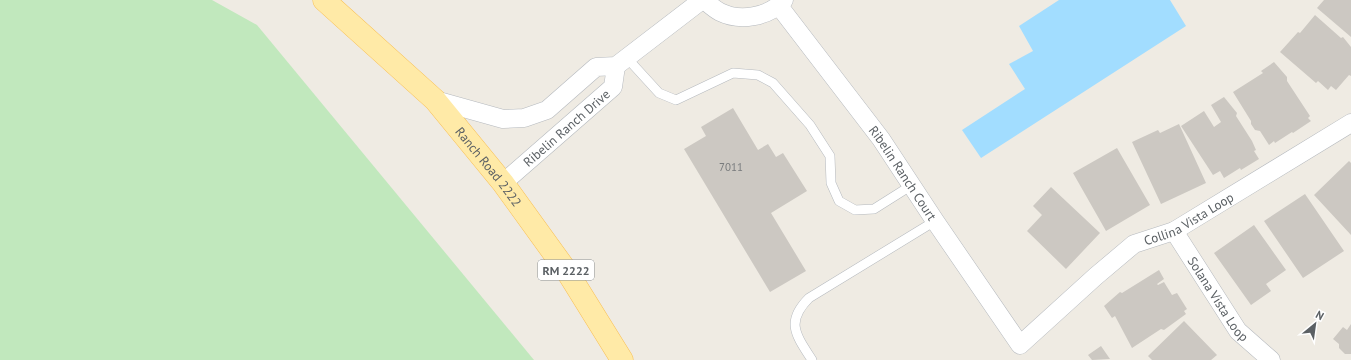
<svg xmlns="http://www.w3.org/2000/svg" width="1351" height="360" viewBox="0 0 1351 360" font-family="'PT Sans',sans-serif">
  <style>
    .green { fill: #c1e8bd }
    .water { fill: #a2ddff }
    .building { fill: #ccc8c2 }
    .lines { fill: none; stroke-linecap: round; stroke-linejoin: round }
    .lane-casing { stroke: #b5b9be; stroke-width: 10 }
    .street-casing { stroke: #b5b9be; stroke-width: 19 }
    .primary-casing { stroke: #f9be51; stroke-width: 23 }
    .lane { stroke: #fff; stroke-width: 9 }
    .street { stroke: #fff; stroke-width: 18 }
    .primary { stroke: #ffeaa7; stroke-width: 22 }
    .labels { text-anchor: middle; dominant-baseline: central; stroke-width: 3; stroke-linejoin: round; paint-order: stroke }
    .number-label { font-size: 11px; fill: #777a7c }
    .shield { fill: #fff; stroke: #8c9092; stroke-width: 1 }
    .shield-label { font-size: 12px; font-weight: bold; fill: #5b6064 }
    .street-label { font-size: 13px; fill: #5b6064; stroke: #fff }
  </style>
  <rect width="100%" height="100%" fill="#efebe3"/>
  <path class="green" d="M0,0H212L257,25L534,360H0Z"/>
  <path class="water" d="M1059,0H1170L1186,26L981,158L962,130L1025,89L1009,64L1033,51L1019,26Z"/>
  <path class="building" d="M1324,0H1351V37L1317,8Z
    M1315,15L1341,38L1343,37L1351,47V76L1349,75L1336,90L1331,86L1328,90L1318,81L1316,83L1280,52L1298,32L1300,33Z
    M1274,62L1287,77V81L1310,116L1308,118L1311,121L1293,133L1292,132L1275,143L1274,141L1269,145L1260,131L1255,130L1251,124V121L1233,92L1263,73L1261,71Z
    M1224,97L1237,113L1236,116L1252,141L1256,150L1254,151L1259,159L1241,170L1240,168L1224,178L1220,171L1213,175L1181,126L1204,111L1214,127L1221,122L1211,105Z
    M733,108L758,150L768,144L776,157L783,153L807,191L771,213L806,271L770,292L684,149L706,136L701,127Z
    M1179,124L1206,183L1161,204L1132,142L1158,130L1160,133Z
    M1117,148L1150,205L1106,231L1073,173Z
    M1349,161L1351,163V235L1314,195Z
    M1051,187L1100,233L1066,269L1027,231L1042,215L1033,206Z
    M1305,194L1344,251L1303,278L1264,221Z
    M1254,225L1286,270L1266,284L1271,291L1251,305L1214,253Z
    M1159,270L1164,279L1157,284L1158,285L1164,282L1172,295L1177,293L1187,309L1184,311L1186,314L1164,330L1161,329L1132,348L1115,316L1112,318L1104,306L1120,292L1122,293Z
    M1184,321L1217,355L1211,360H1152L1148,356Z
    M1351,324V354H1345L1339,348V344L1333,339L1343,327L1347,330Z
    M1101,346L1110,359L1092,360L1088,355Z"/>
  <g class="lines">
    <defs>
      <path id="lane" d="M627,58L659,93L676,100L733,73L758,75L773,83L810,125L830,156L831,183L839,201L855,210L874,209L912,185
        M812,360C796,335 785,322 809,298L935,221"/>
      <g id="street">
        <path d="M704,0C709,4 714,9 720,12C740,22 769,17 784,0"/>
        <path id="s1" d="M779,6L881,139L935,221L1020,345L1096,276L1134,244L1174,231L1351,123"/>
        <path d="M435,100L503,119L524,118L547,110L596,67L616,66L702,0"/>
        <path id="s2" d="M503,183L613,87L616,66"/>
        <path id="s3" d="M1174,231L1238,331L1271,360"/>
      </g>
      <g id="primary">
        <path id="s4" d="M324,0L435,100L503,183L568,273L622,360"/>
      </g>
    </defs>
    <use href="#lane" class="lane-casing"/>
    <use href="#street" class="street-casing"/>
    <use href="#primary" class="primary-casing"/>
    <use href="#lane" class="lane"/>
    <use href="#street" class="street"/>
    <use href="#primary" class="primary"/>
  </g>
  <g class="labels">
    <g class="number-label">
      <text x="731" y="167">7011</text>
    </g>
    <rect class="shield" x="538" y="260" width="56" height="20" rx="3"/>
    <g class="shield-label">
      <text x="566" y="270">RM 2222</text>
    </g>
    <g class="street-label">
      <text stroke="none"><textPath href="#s2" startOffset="84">Ribelin Ranch Drive</textPath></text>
      <text stroke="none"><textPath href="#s4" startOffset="235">Ranch Road 2222</textPath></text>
      <text stroke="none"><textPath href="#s1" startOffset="208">Ribelin Ranch Court</textPath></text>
      <text stroke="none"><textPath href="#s1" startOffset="629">Collina Vista Loop</textPath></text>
      <text stroke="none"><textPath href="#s3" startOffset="81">Solana Vista Loop</textPath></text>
    </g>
  </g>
  <g transform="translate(1315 324) rotate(29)" stroke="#ffffff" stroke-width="3" paint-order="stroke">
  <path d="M0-3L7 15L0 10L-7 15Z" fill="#5b6064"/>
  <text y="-6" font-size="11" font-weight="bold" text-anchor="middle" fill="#5b6064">N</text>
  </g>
</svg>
